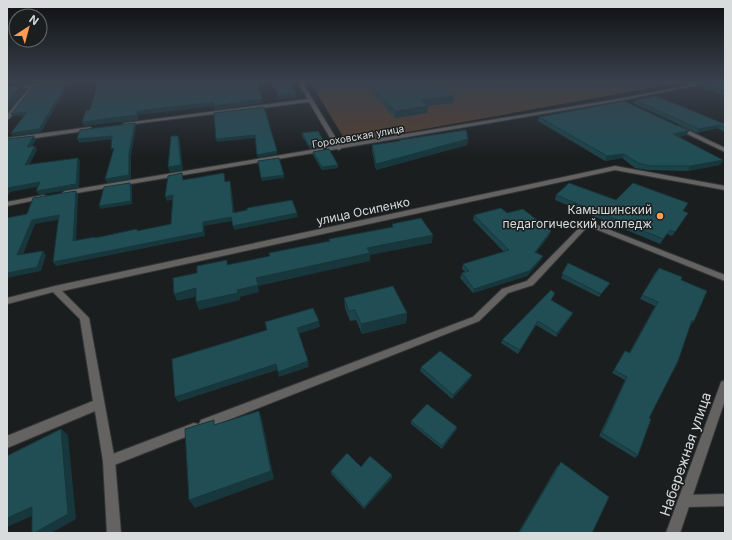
<svg xmlns="http://www.w3.org/2000/svg" width="732" height="540" viewBox="0 0 732 540" font-family="Inter,sans-serif">
  <style>
    .green { fill: #563f2f }
    .lines { fill: none; stroke-linecap: round; stroke-linejoin: round }
    .lane-casing { stroke: #363939; stroke-width: 2 }
    .street-casing { stroke: #363939; stroke-width: 2 }
    .lane { fill: #656362; fill-rule: evenodd }
    .street { fill: #656362; fill-rule: evenodd }
    .wall { fill: #1c4349 }
    .shaded-wall { fill: #17373c }
    .building { fill: #214e55; stroke: #17373c }
    .poi-dot { fill: #fc9d53; stroke: #1b1e1f; stroke-width: 1.5 }
    .labels { text-anchor: middle; dominant-baseline: central; stroke-width: 3; stroke-linejoin: round; paint-order: stroke }
    .far-street-label { font-size: 10px; fill: #d9dcdc; stroke: #1b1e1f }
    .poi-label { font-size: 12px; fill: #d9dcdc; stroke: #1b1e1f; text-anchor: end }
    .street-label { font-size: 12px; fill: #d9dcdc; stroke: #1b1e1f }
    .near-street-label { font-size: 14px; fill: #d9dcdc; stroke: #1b1e1f }
  </style>
  <rect width="100%" height="100%" fill="#1b1e1f"/>
  <path class="green" d="M310,82H684L347,143Z"/>
  <g class="lines">
    <defs>
      <path id="lane" d="M587,221L725,275V281L588,226L533,285L508,293L479,321L205,429L201,428L199,424L201,420L473,317L502,289L527,281L585,222Z
        M194,423L198,424L200,428L198,432L109,467L105,465L103,461L105,457Z
        M725,494V506L685,507L680,506L679,501L680,496L685,495Z"/>
      <path id="street" d="M70,82H80L34,88L9,119H7V115L29,88L7,90V88L32,85L35,83L36,85Z
        M298,82H302L340,145L618,99L707,82H713L618,101L342,148L339,150L337,149L65,195L62,193L65,191L335,146L309,102L125,125L123,124L125,123L308,99Z
        M679,126L725,148V152L677,129L676,128Z
        M90,127L93,129L92,130L7,142V138Z
        M615,166L725,186V190L615,170L62,291L89,318L115,461L121,533H107L103,461L95,411L7,448V436L93,401L80,319L53,292L7,304V298L55,286Z
        M44,195L47,197L46,198L7,206V202Z
        M725,380V400L680,533H666L720,385L721,382Z"/>
    </defs>
    <use href="#lane" class="lane-casing"/>
    <use href="#street" class="street-casing"/>
    <use href="#lane" class="lane"/>
    <use href="#street" class="street"/>
  </g>
  <path class="wall" d="M270,82H289L296,97L280,99Z
    M362,82H433L453,103L427,106V113L395,118Z
    M686,82H708L692,84Z
    M725,82V95H723L700,87L702,83Z
    M635,100L722,123H725V132L717,128L697,133L633,103Z
    M539,117L689,131L686,135L679,137L723,160L720,165L687,171L648,170L635,168L622,158L605,161L538,121Z
    M302,133L325,146L310,149L302,136Z
    M468,139L467,145L376,170L372,151V145L399,141V140Z
    M313,152L338,165V168L322,170L313,155Z
    M556,195L616,200L683,211L688,213L672,236L667,234L660,244L555,200Z
    M507,213L549,236L536,252L541,260L527,276L473,293L460,278L462,273L465,272L462,269L463,264L504,252L473,220L474,215Z
    M568,263L610,283L599,297L561,278Z
    M656,271L681,280L694,321L691,324L649,418L638,455L635,458L599,436L625,380L612,373L625,351L629,353L655,306L640,299Z
    M555,293L551,301L571,316L556,337L536,325L518,354L501,343L502,340Z
    M344,298L407,313L406,323L362,334L356,320L350,321L345,308Z
    M421,367L471,378L452,399L420,371Z
    M411,421L457,427L456,430L442,449L411,424Z
    M561,462L592,533H518L556,468Z
    M361,467L392,475V478L364,509L331,474V471Z"/>
  <path class="shaded-wall" d="M694,82H708L692,84Z
    M67,83L68,85L41,132L13,136L11,133Z
    M22,85L25,91L7,113V103Z
    M296,93V97L280,99L279,95Z
    M454,96L453,103L420,107V100Z
    M262,99L263,103L215,110L214,106L138,115V120L84,126L82,122L137,111L214,102Z
    M428,106L427,113L395,118V111Z
    M27,112L29,115L13,116L11,114Z
    M135,123L136,126L131,157V179L107,183L105,179L129,153Z
    M719,125L717,128L697,133L699,129Z
    M689,131L686,135L671,139L673,134Z
    M255,135V138L217,142L216,139Z
    M34,136L36,140L29,151L27,147Z
    M112,136L114,139L79,143L77,139Z
    M178,136L180,141L183,170L170,173L168,167Z
    M468,139L467,145L376,170V164Z
    M325,143V146L310,149L309,146Z
    M35,146L37,150L27,169L25,165Z
    M277,151V154L258,158L257,155Z
    M624,154L622,158L605,161L607,156Z
    M78,158L80,161L79,188L39,195L36,191Z
    M723,160L720,165L687,171L690,166Z
    M338,165V168L322,170V167Z
    M284,175V178L262,181L261,178Z
    M230,181L231,185L235,217L233,213Z
    M40,182L42,186L10,192L7,199V188Z
    M130,183L132,186V204L100,209L99,206Z
    M76,191L78,195L76,245L73,241Z
    M173,195L175,199L167,201L165,197Z
    M297,213L298,217L234,230L233,226Z
    M59,215L62,219L35,224L21,260L17,255L32,220Z
    M231,217L232,221L204,226L205,236L56,266L53,262L203,222Z
    M551,231L549,236L533,256L535,252Z
    M433,235L432,243L370,255V261L258,286L259,292L240,297V300L199,310L196,302L237,290L256,278L367,248Z
    M43,251L46,255L41,271L7,278V273Z
    M543,256L541,260L527,276L473,293L474,289Z
    M196,288L199,296L177,301L174,294Z
    M407,313L406,323L362,334L361,324Z
    M573,313L571,316L556,337L557,333Z
    M319,321L320,327L298,334L297,328Z
    M538,321L536,325L518,354L520,350Z
    M308,361L309,367L279,377L278,372Z
    M276,364L277,370L178,402L175,397Z
    M472,375L471,378L452,399L453,395Z
    M259,411L262,420L274,479L195,508L189,500Z
    M457,427L456,430L442,449V446Z
    M61,429L68,435L76,519L51,533H34Z
    M392,475V478L364,509V507Z
    M32,507L41,512L7,527V518Z"/>
  <path class="building" d="M98,82H257L262,99L214,106V102L137,111L136,115L82,122L86,110H90Z
    M271,82H289L296,93L279,95Z
    M368,82H433L454,96L420,100L428,106L395,111Z
    M710,82H725V92L702,83Z
    M67,83L39,129L11,133L27,112L11,114L33,87Z
    M22,85L7,103V87Z
    M656,96L722,123H725V127L719,125L699,129L635,100Z
    M624,101L689,131L673,134L723,160L690,166H650L638,163L624,154L607,156L539,117Z
    M264,107L277,151L257,155L255,135L216,139L214,113Z
    M135,123L129,153V175L105,179L114,148L111,149L112,136L77,139L80,130Z
    M466,130L468,139L376,164L372,145L400,141L399,140Z
    M318,131L325,143L309,146L302,133Z
    M34,136L27,147L35,146L25,165L78,158L76,184L36,191L40,182L7,188V189V139Z
    M171,136H178L181,165L168,167Z
    M329,149L338,165L322,167L313,152Z
    M279,158L284,175L261,178L258,161Z
    M182,173L183,180L224,173L225,182L230,181L233,213L247,210V208L292,200L297,213L233,226L231,217L203,222V232L53,262L59,215L32,220L17,255L43,251L37,267L7,273V218L27,214L33,198L76,191L73,241L95,237V238L137,229V231L171,224L173,195L165,197L168,176Z
    M130,183L131,201L99,206L104,187Z
    M569,183L616,200L633,183L688,203L683,211L688,213L675,232L670,230L663,239L556,195Z
    M501,208L507,213L523,209L551,231L535,252L543,256L529,271L474,289L462,273L469,271L463,264L509,250L474,215Z
    M421,218L433,235L367,248L370,253L256,278L258,285L237,290L238,293L196,302V288L174,294L173,278L197,273V266L227,260V265L270,256L269,253L330,241L329,239L393,227L392,224Z
    M568,263L610,283L601,294L562,274Z
    M659,268L682,277L681,280L707,291L694,321L692,320L678,361L649,418L651,419L638,455L602,433L627,377L614,370L625,351L630,353L658,302L642,295Z
    M393,286L407,313L361,324L355,310L349,311L344,298Z
    M551,290L555,293L551,300L573,313L557,333L538,321L520,350L502,340Z
    M313,308L319,321L297,328L308,361L278,372L276,364L175,397L172,359L267,330L265,322Z
    M440,351L472,375L453,395L421,367Z
    M427,404L457,427L442,446L411,421Z
    M259,411L271,471L189,500L185,429L214,420V425Z
    M61,429L68,514L34,533H32V507L7,518V456Z
    M347,453L361,467L370,456L392,475L364,507L331,471Z
    M561,462L609,497L592,533H519Z"/>
  <linearGradient id="sky" x2="0" y2="1"><stop stop-color="#0f1011"/><stop offset="0.52" stop-color="#39414d"/><stop offset="1" stop-color="#39414d" stop-opacity="0"/></linearGradient>
  <rect width="732" height="157" fill="url(#sky)"/>
  <circle class="poi-dot" cx="660" cy="216" r="4"/>
  <g class="labels">
    <g class="far-street-label">
      <text transform="translate(358 136) rotate(-10)">Гороховская улица</text>
    </g>
    <g class="poi-label">
      <text x="652" y="209">Камышинский<tspan x="652" dy="14">педагогический колледж</tspan></text>
    </g>
    <g class="street-label">
      <text transform="translate(363 211) rotate(-12)">улица Осипенко</text>
    </g>
    <g class="near-street-label">
      <text transform="translate(685 454) rotate(-71)">Набережная улица</text>
    </g>
  </g>
  <rect width="732" height="540" fill="none" stroke="#d9dcdc" stroke-width="16"/>
  <g transform="translate(28 28) rotate(36)"><circle r="19" fill="#1b1e1f" stroke="#676a6b"/>
  <path d="M0-3L7 15L0 10L-7 15Z" fill="#fc9d53"/>
  <text y="-6" font-size="11" font-weight="bold" text-anchor="middle" fill="#d9dcdc">N</text>
  </g>
</svg>
